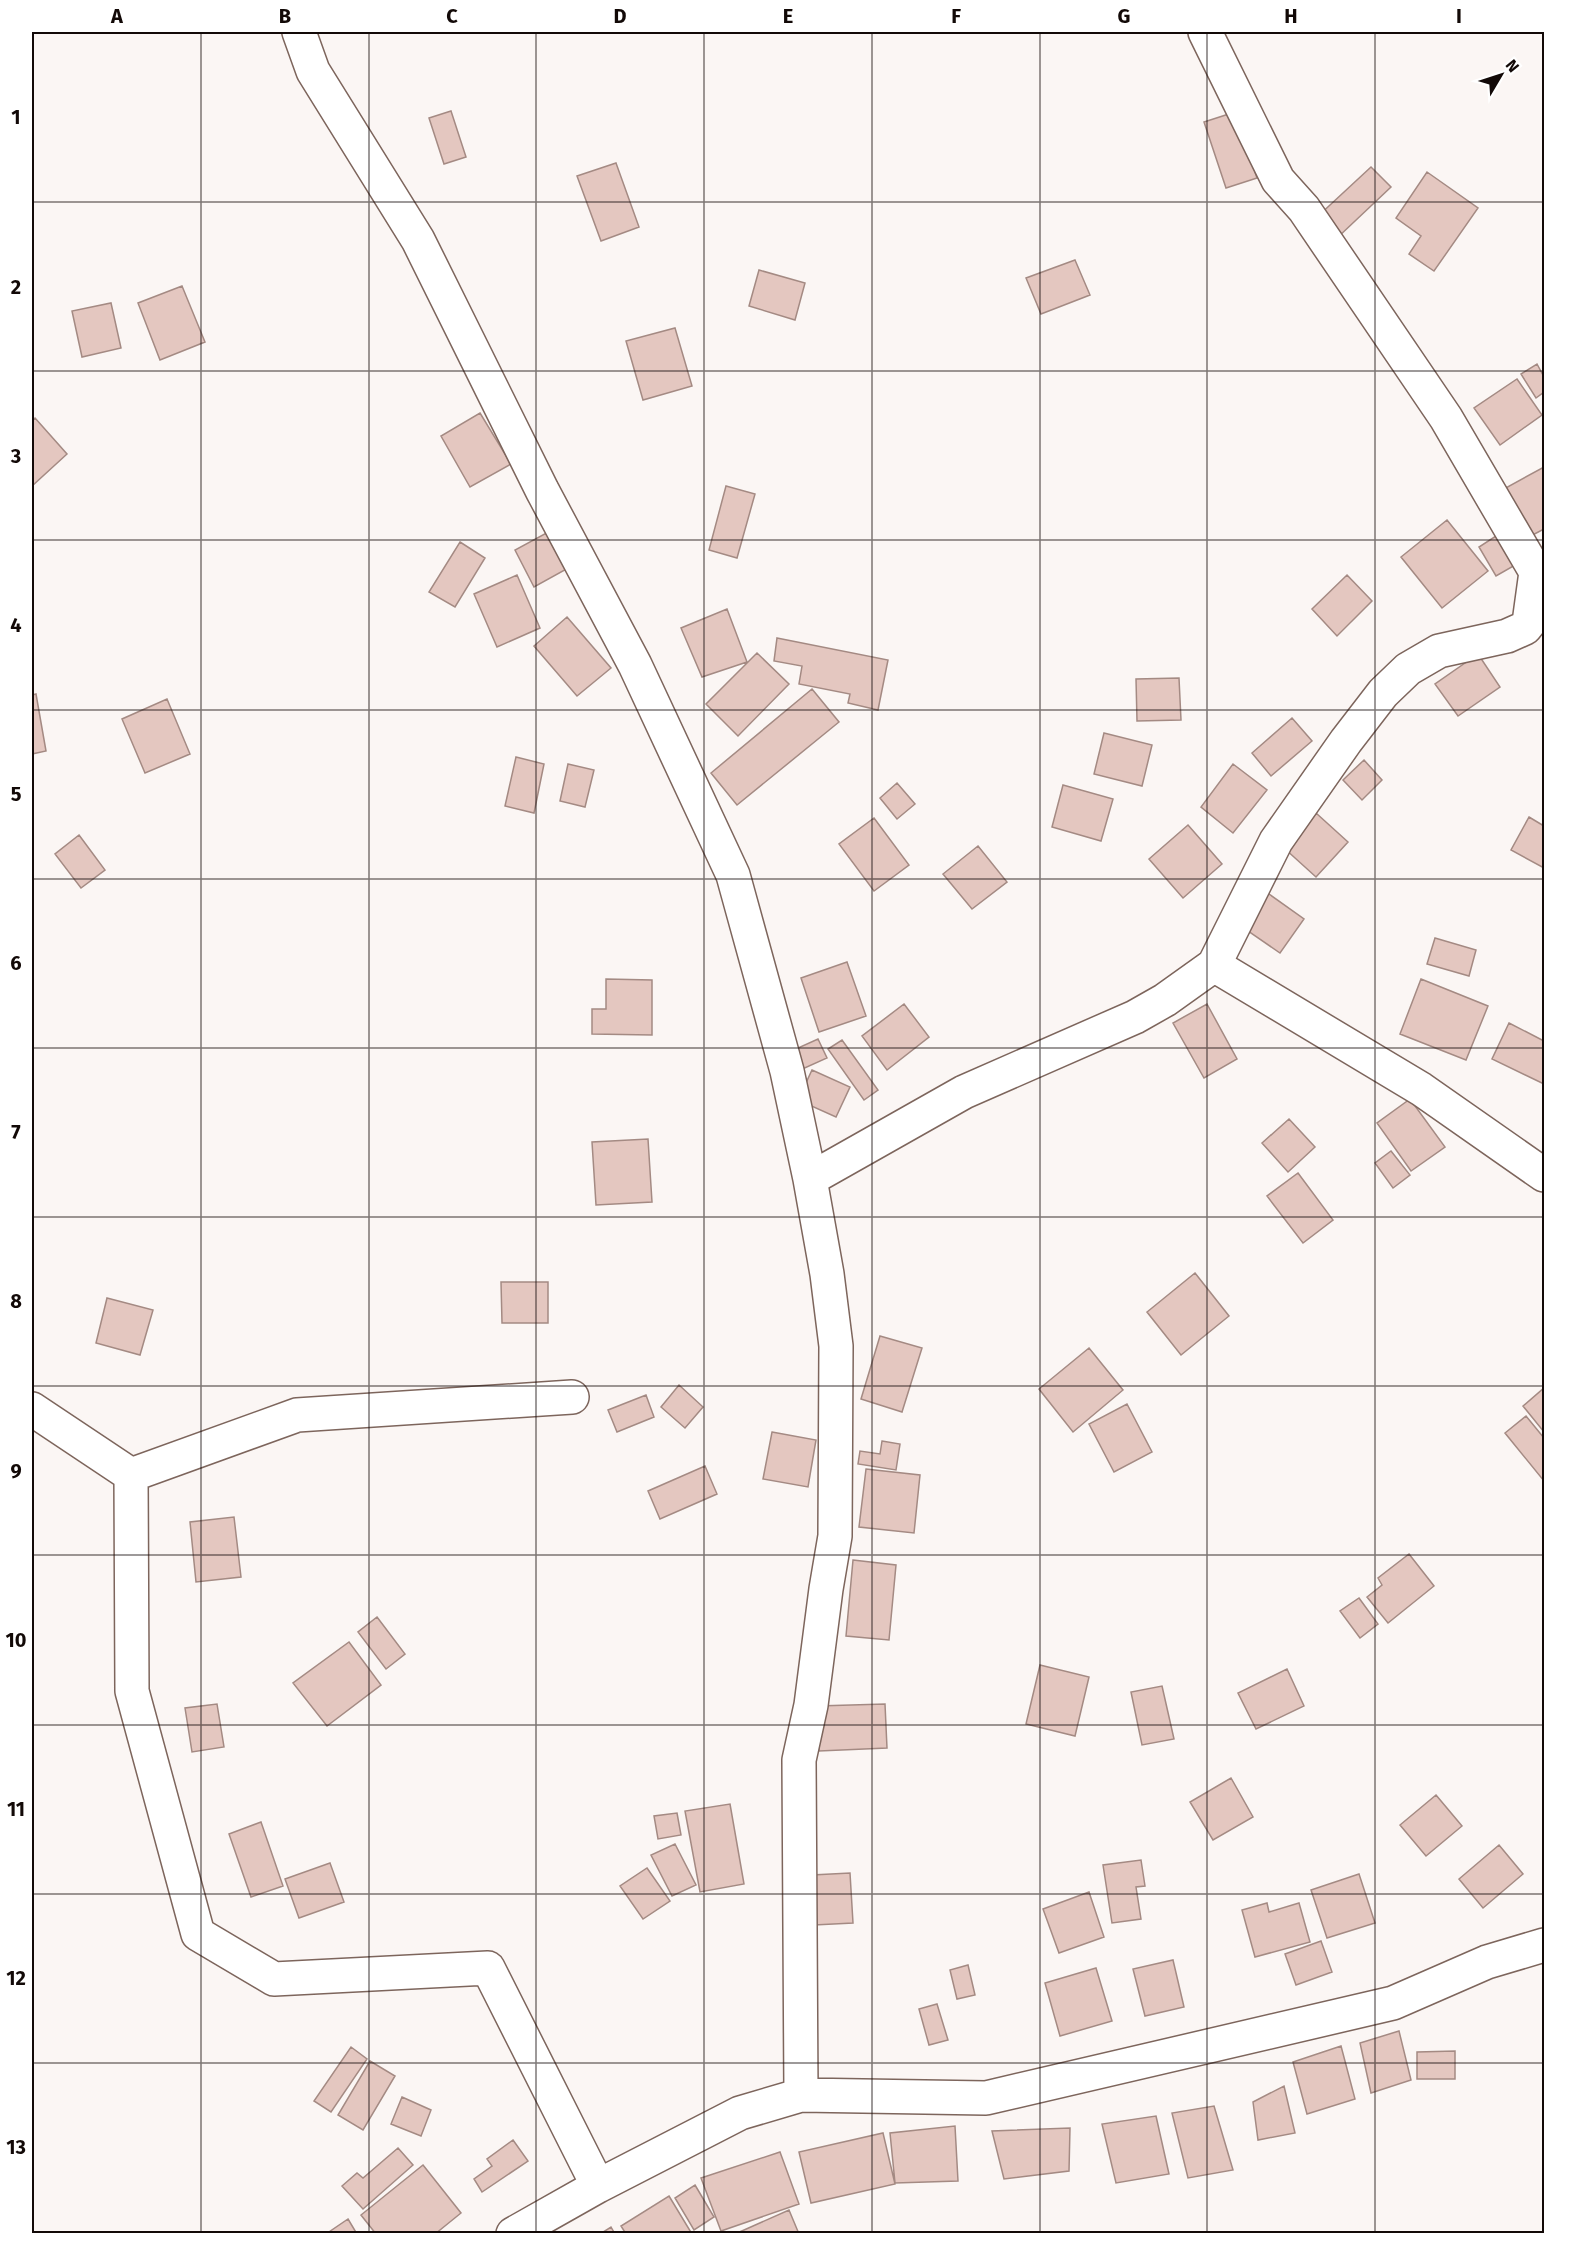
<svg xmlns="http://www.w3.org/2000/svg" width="1576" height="2265" viewBox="0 0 1576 2265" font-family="'Fira Sans',sans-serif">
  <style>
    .building { fill: #e4c7c0; stroke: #a48a83; stroke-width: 1.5 }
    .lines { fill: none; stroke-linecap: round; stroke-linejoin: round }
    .minor-casing { stroke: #7d655c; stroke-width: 36 }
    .minor { stroke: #fff; stroke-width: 33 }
    .grid { fill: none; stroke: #120907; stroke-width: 1.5; stroke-opacity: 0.55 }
    .neatline { fill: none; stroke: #120907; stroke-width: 2 }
    .grid-label { font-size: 20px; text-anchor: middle; font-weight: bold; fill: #120907 }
  </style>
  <rect width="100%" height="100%" fill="#fbf6f4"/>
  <path class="building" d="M451,111L466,157L444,164L429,118Z
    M1235,112L1257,178L1226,188L1204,122Z
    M616,163L639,227L601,241L577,176Z
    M1371,167L1391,187L1336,239L1316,218Z
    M1427,172L1478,208L1434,271L1409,254L1421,236L1396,218Z
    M1075,260L1090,295L1041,314L1026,278Z
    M759,270L805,283L795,320L749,306Z
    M182,286L205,342L160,360L138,303Z
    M111,303L121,348L82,357L72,311Z
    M675,328L692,386L643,400L626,341Z
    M1537,364L1544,377V392L1536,398L1521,374Z
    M1517,379L1542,415L1500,445L1474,408Z
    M480,413L511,464L470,487L441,436Z
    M35,418L67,454L32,486V421Z
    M1544,467V529L1527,538L1502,490Z
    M726,486L755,494L737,558L709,550Z
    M1447,520L1488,571L1442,608L1401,557Z
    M552,530L572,566L534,587L515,550Z
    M1499,534L1517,564L1496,576L1479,547Z
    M460,542L485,558L455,607L429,592Z
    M517,575L540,628L497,647L474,594Z
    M1347,575L1372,601L1337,636L1312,609Z
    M727,609L747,662L702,677L681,628Z
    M567,617L611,668L577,696L534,646Z
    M777,638L888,660L878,710L848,703L850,694L799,684L802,666L774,661Z
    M757,653L789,684L738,736L706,704Z
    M1478,654L1500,687L1458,716L1435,684Z
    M1179,678L1181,720L1137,721L1136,679Z
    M812,689L839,722L737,805L711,773Z
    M36,694L46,751L32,754V695Z
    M167,699L190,754L145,773L122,719Z
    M1292,718L1312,741L1271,776L1252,753Z
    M1104,733L1152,745L1142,786L1094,774Z
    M516,757L544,764L534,813L505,806Z
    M1364,760L1382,780L1362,800L1343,780Z
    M568,764L594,770L585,807L560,801Z
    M1233,764L1267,790L1233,833L1201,807Z
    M897,783L915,804L897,819L880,798Z
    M1063,785L1113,799L1101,841L1052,827Z
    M1316,813L1348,842L1316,877L1284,848Z
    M1529,817L1544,826V868L1511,850Z
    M874,818L909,865L874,891L839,844Z
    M1188,825L1222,864L1183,898L1149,859Z
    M79,835L105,870L81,888L55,854Z
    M978,846L1007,882L972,909L943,874Z
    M1262,889L1304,919L1280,953L1238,924Z
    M1435,938L1476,950L1469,976L1427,964Z
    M847,962L866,1016L819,1032L801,978Z
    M606,979L652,980V1035L592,1034V1009H606Z
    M1421,979L1488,1006L1466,1060L1400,1034Z
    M904,1004L929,1037L887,1070L862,1036Z
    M1207,1004L1237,1059L1204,1078L1173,1023Z
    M1509,1023L1544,1041V1084L1492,1059Z
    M818,1039L827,1058L798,1071L789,1052Z
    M842,1040L878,1090L864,1100L828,1049Z
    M812,1070L850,1087L836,1117L798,1100Z
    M1410,1099L1445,1147L1411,1171L1377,1123Z
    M1289,1119L1315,1147L1288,1172L1262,1143Z
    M648,1139L652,1202L596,1205L592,1142Z
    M1391,1151L1410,1175L1393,1188L1375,1163Z
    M1298,1173L1333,1220L1303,1243L1267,1196Z
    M1195,1273L1229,1316L1181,1355L1147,1312Z
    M501,1282H548V1323H502Z
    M107,1298L153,1310L140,1355L96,1343Z
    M880,1336L922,1348L902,1412L861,1399Z
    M1089,1348L1123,1390L1073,1432L1039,1389Z
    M679,1385L703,1407L685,1428L661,1407Z
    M1544,1388V1432L1523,1406Z
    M646,1395L654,1417L617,1432L608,1410Z
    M1127,1404L1152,1452L1114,1472L1089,1424Z
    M1526,1416L1544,1438V1481L1505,1433Z
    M772,1432L816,1440L808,1487L763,1479Z
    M882,1441L900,1444L896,1470L858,1464L860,1451L880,1454Z
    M705,1466L717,1494L660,1519L648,1491Z
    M866,1469L920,1475L914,1533L859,1527Z
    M234,1517L241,1577L196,1582L190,1522Z
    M1409,1554L1434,1586L1388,1623L1367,1597L1382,1585L1378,1578Z
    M853,1560L896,1565L889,1640L846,1636Z
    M1359,1598L1378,1624L1360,1638L1340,1611Z
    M377,1617L405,1654L386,1669L358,1632Z
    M349,1642L381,1685L327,1726L293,1683Z
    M1040,1665L1089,1677L1075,1736L1026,1724Z
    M1287,1669L1304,1706L1256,1729L1238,1693Z
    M1162,1686L1174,1739L1142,1745L1131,1692Z
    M217,1704L224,1747L192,1752L185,1708Z
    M885,1704L887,1748L819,1751L817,1706Z
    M1231,1778L1253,1817L1213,1840L1190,1802Z
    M1436,1795L1462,1826L1426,1856L1400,1825Z
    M730,1804L744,1884L700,1892L685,1811Z
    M677,1813L681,1835L658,1839L654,1816Z
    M261,1822L283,1886L251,1897L229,1834Z
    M675,1844L696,1885L672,1896L651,1855Z
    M1499,1845L1523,1874L1483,1908L1459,1879Z
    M1141,1860L1145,1886L1136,1887L1141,1919L1112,1923L1103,1865Z
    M330,1863L344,1902L299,1918L285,1879Z
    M647,1868L670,1901L643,1919L620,1886Z
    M850,1873L853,1923L814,1925L812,1875Z
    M1359,1874L1375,1923L1327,1938L1311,1890Z
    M1089,1892L1104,1937L1059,1953L1043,1909Z
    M1267,1903L1269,1912L1299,1903L1310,1942L1255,1957L1242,1910Z
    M1321,1941L1332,1972L1296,1985L1285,1954Z
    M1173,1960L1184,2007L1145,2016L1133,1969Z
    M968,1965L975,1995L957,1999L950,1970Z
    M1096,1968L1112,2021L1060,2036L1045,1983Z
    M937,2004L948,2040L929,2045L919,2009Z
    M1399,2031L1411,2080L1371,2093L1360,2043Z
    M1341,2046L1355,2099L1307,2114L1293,2062Z
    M351,2047L367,2059L331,2112L314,2101Z
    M1455,2051V2079H1417V2052Z
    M370,2061L395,2076L363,2130L338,2115Z
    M1284,2086L1295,2133L1258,2140L1253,2102Z
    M402,2097L431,2110L421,2136L391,2124Z
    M1214,2106L1233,2170L1188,2178L1172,2113Z
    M1156,2116L1169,2174L1116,2183L1102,2124Z
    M955,2126L958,2181L895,2183L890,2133Z
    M1070,2128L1069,2171L1004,2179L992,2131Z
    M883,2133L895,2184L811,2203L799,2152Z
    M513,2140L528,2161L482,2192L474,2179L492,2166L487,2159Z
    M398,2148L413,2165L363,2209L342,2186L357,2173L363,2178Z
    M780,2152L799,2204L721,2231L701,2178Z
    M423,2165L461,2213L435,2234H376L361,2215Z
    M695,2185L714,2217L694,2230L675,2198Z
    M669,2196L692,2234H626L621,2226Z
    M789,2210L799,2234H735Z
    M348,2219L357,2234H326Z
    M611,2227L615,2234H600Z"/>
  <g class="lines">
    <defs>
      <path id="minor" d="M299,32L313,71L418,240L542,490L635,665L733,875L787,1071L810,1179L827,1274L836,1346L835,1536L826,1589L811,1705L799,1760L801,2095
        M1214,965L1421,1089L1544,1175
        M810,1179L964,1092L1135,1017L1165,1000L1214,965L1276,841L1346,741L1383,693L1408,669L1439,651L1507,636L1525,628L1529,623L1536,572L1446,418L1304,209L1278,180L1205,32
        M32,1409L131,1475L132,1691L198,1934L274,1979L488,1968L598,2186
        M131,1475L297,1415L572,1397
        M513,2234L598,2186L740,2113L801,2095L986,2098L1393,2003L1487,1962L1544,1945"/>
    </defs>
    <use href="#minor" class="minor-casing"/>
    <use href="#minor" class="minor"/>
  </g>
  <path class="grid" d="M201,32V2234M369,32V2234M536,32V2234M704,32V2234M872,32V2234M1040,32V2234M1207,32V2234M1375,32V2234M32,202H1544M32,371H1544M32,540H1544M32,710H1544M32,879H1544M32,1048H1544M32,1217H1544M32,1386H1544M32,1555H1544M32,1725H1544M32,1894H1544M32,2063H1544"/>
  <rect width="1576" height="2265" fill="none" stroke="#ffffff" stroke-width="66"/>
  <g transform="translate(1501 75) rotate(51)" stroke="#ffffff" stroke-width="4.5" paint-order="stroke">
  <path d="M0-4.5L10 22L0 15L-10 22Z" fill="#120907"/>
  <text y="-9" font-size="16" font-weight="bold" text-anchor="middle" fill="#120907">N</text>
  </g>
  <rect x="33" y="33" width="1510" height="2199" class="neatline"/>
  <g class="grid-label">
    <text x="117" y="23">A</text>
    <text x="285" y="23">B</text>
    <text x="452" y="23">C</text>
    <text x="620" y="23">D</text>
    <text x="788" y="23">E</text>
    <text x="956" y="23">F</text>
    <text x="1124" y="23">G</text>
    <text x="1291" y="23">H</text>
    <text x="1459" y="23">I</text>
    <text x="16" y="124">1</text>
    <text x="16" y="294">2</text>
    <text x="16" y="463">3</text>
    <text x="16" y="632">4</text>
    <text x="16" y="801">5</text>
    <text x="16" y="970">6</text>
    <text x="16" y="1139">7</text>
    <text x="16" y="1308">8</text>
    <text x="16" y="1478">9</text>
    <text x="16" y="1647">10</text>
    <text x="16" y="1816">11</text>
    <text x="16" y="1985">12</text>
    <text x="16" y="2154">13</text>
  </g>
</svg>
